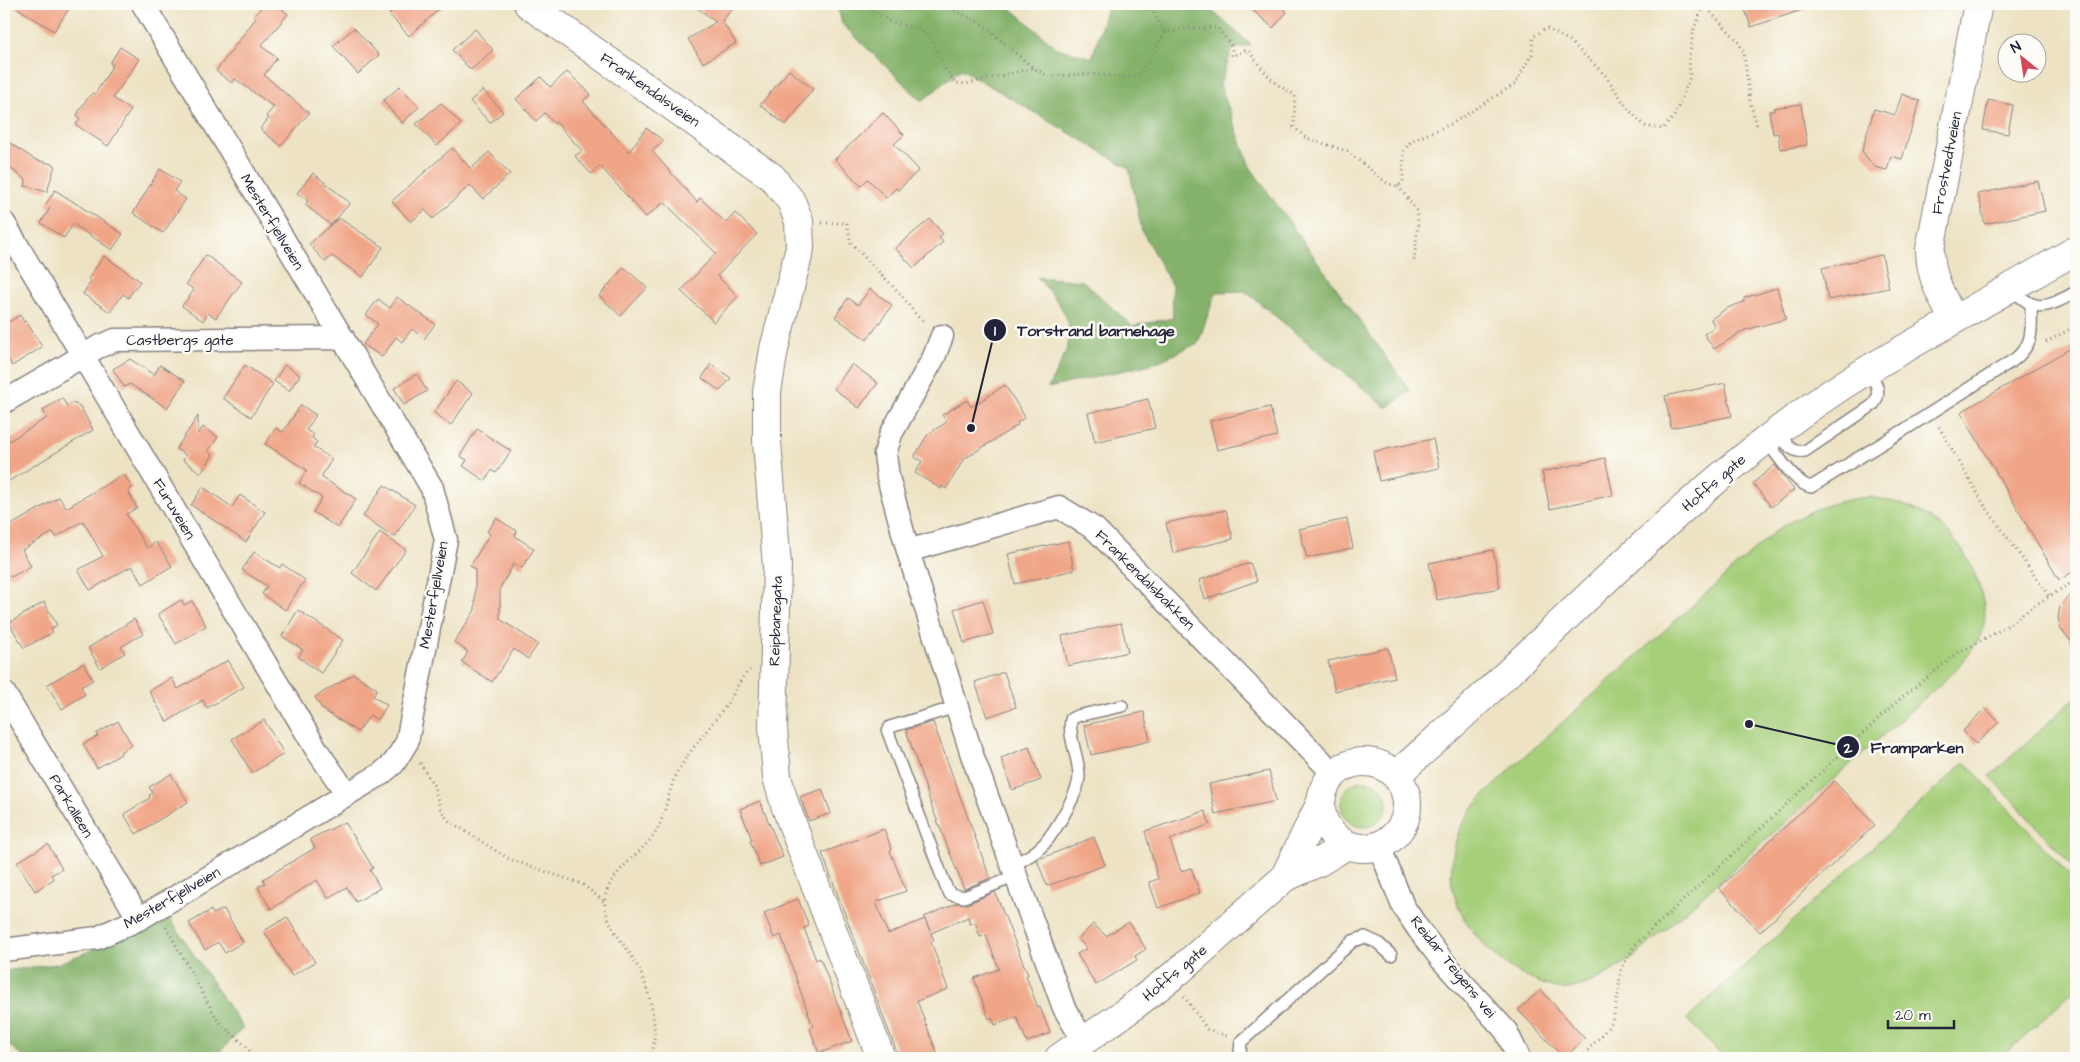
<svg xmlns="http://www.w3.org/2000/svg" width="2080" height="1062" viewBox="0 0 2080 1062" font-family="'Architects Daughter',sans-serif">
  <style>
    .green { fill: #a6cf7a; stroke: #64785a }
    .forest { fill: #84b26a; stroke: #536a52 }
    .building { fill: #f0a587 }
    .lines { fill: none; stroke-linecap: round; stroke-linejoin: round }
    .service-casing { stroke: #888280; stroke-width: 14 }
    .minor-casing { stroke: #888280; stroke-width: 25 }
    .secondary-casing { stroke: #888280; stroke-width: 30 }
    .path { stroke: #888280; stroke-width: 3; stroke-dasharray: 1 4; stroke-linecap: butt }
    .service { stroke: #fff; stroke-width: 11 }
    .minor { stroke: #fff; stroke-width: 22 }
    .secondary { stroke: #fff; stroke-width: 28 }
    .rail-casing { stroke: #22223b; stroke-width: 5.5 }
    .rail { stroke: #fdfcf7; stroke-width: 4; stroke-dasharray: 11; stroke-linecap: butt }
    .labels { text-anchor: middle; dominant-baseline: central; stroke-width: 5; stroke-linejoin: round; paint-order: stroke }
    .street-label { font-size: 15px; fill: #22223b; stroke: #fdfcf7 }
    .leader { fill: none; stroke: #22223b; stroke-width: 2 }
    .callout-dot { fill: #22223b; stroke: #fdfcf7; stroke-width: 2 }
    .mark-label { font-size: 15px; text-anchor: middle; font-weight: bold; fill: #fff }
    .callout-label { font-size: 16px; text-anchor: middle; font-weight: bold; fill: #22223b; stroke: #fdfcf7; stroke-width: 5; stroke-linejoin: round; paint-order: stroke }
  </style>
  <rect width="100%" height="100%" fill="#fdfcf7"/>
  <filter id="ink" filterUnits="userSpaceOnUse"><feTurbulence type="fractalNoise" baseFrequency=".02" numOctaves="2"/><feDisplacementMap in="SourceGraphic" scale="10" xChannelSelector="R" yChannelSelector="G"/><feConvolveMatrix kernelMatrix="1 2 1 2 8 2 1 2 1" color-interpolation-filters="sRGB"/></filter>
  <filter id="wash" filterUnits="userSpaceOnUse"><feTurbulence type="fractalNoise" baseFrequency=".0096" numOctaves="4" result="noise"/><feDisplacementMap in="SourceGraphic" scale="20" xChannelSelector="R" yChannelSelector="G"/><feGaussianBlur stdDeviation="1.12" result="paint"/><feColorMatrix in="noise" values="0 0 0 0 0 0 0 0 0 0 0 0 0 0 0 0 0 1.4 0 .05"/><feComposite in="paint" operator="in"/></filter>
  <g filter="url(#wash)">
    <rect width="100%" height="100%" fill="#ede3c4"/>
    <path class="green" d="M1870,497C1927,505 1963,534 1980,589C1984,603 1988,620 1981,634C1968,663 1940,684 1917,705L1633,958C1613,970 1592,985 1568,989C1560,990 1550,986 1542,984C1502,969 1464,933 1453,890C1449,875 1453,852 1457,837C1466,808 1493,787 1514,766L1773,533C1803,512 1833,500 1870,497Z
      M2076,697V870L1990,776Z
      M1965,762L2076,882V988L2001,1058H1724L1687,1019Z
      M1341 804a23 23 0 1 1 46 0a23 23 0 1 1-46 0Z"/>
    <path class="forest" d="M837,4H1006L1057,48L1092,58L1108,4H1204L1251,45L1232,50L1220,85L1250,167L1410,391L1387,408L1245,291L1216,292L1198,343L1155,363L1048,388C1055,373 1065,357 1069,341C1074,316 1051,294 1037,277L1083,281L1132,326L1173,318L1172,286L1142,231L1129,168L961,69L922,101L842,24Z
      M170,919L243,1028L214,1058H24L7,1043L4,1044V971L57,964Z"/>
    <g id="blocks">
      <path class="building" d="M11,4H72L54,31Z
        M264,4H276L288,14L261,46L277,58L264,75L309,113L281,146L260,129L269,118L266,116L274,107L235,79L232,83L216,71L256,18L254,16Z
        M400,4H445L409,36L389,14Z
        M692,4H736L722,21L736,43L703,63L688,39L716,22Z
        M1246,4H1278L1287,12L1273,28Z
        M1743,4H1811V7L1751,27Z
        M354,28L379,55L358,74L333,46Z
        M475,29L493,50L471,70L452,50Z
        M120,47L139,59L113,98L131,110L108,146L76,125L80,118L77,116L79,111L89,96L93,93L95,94L113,65L110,63Z
        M789,70L813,89L786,125L760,105Z
        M567,72L591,94L583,101L629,152L646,128L664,141L652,151L697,202L700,198L726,223L735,213L757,234L717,276L738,296L714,322L681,291L716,253L664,202L646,217L600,166L591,174L575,156L582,151L556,122L554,124L545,113L536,121L516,99L541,77L550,87Z
        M400,86L419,107L402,123L383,101Z
        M483,90L503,112L490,123L470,101Z
        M1902,94L1920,101L1902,159L1891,156L1887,170L1874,167L1862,151L1874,109L1895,115Z
        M1988,100L2013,105L2008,134L1983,130Z
        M441,103L461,124L437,146L416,124Z
        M1801,104L1807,145L1780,149L1778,133L1773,134L1769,111H1774V108Z
        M883,113L904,135L894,144L919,170L898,190L896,188L886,198L868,179L861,186L835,159Z
        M4,139L34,159L55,165L47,192L25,186L26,180L4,164Z
        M452,148L471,169L489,152L510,174L483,199L470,185L433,219L425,210L411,222L392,201Z
        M160,169L180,182L174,191L186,199L163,233L133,213Z
        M313,173L350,203L331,225L339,218L383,247L363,277L332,256L325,262L309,244L331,225L305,205L308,201L297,193Z
        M2038,181L2045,211L1985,224L1978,194Z
        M55,190L123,234L112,250L73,224L64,238L41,223L50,208L46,204Z
        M930,219L943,234L939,237L943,242L914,268L895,248Z
        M206,255L242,282L216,318L208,313L203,321L182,306L194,290L186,284Z
        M1882,255L1889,288L1828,300L1822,268Z
        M104,256L140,281L128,298L123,294L110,312L83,294L91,281L88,279Z
        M624,267L647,288L621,316L599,296Z
        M1777,288L1786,319L1745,330L1714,349L1704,334L1715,327L1711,319L1727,308L1744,302V298Z
        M870,289L892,305L867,340L835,317L848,298L858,305Z
        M397,297L435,324L424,339L412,329L402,342L396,337L382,357L363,344L378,324L366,315L378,299L390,308Z
        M20,315L24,322L26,321L42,347L12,366L4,352V325Z
        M2076,345V570L2059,580L1961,412Z
        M130,359L154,375L160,365L185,381L167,408L130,384L124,387L113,369Z
        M711,364L731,378L720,391L702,378Z
        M852,364L878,383L859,408L834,389Z
        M245,365L273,384L251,417L223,398Z
        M285,365L300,375L289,391L274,381Z
        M417,374L427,391L404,405L394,388Z
        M456,381L473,393L451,425L434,413Z
        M1725,383L1732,416L1671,428L1665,396Z
        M1005,385L1025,417L1017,423L1018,425L964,459L946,489L942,486L941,489L915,473L922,461L914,457L928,434L947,422L942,415L967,400L971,407Z
        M62,398L67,406L72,403L80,406L93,430L4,484V444L47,418L43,410Z
        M1148,399L1155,428L1095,442L1088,413Z
        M301,405L316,415L306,430L314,435L312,438L317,442L313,447L332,459L321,477L356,499L338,528L313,512L322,498L299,483L307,470L265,444L276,428L283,432Z
        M1270,407L1277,436L1217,450L1210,421Z
        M198,416V434L203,427L218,437L208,451L213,455L201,473L183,460L186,455L176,449Z
        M477,429L511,451L496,473L492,470L485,481L463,466L467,460L460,456Z
        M1433,439L1439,468L1379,481L1373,452Z
        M1605,458L1613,495L1550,509L1542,472Z
        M1775,465L1794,490L1771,507L1753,483Z
        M124,474L132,488L128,491L137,508L126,514L147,548L156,542L172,566L143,584L132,566L90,590L78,570L103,556L83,521L56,537L53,532L22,550L31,566L11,577L10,575L4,578V519L8,527L59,497L66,508Z
        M384,485L415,505L394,537L363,516Z
        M203,487L232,507L240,495L265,512L246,542L191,505Z
        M1226,510L1233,539L1173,553L1166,523Z
        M496,518L517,531L515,536L534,549L522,568L514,563L500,588V619L538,644L528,659L514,649L492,682L462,662L468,652L454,642L475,610V569L470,566L490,534L487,532Z
        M1347,519L1353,548L1307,558L1299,529Z
        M380,532L406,550L376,591L352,573Z
        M1068,541L1074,570L1015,584L1008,554Z
        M1493,550L1500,588L1437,600L1429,563Z
        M254,552L280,568L282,564L305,580L285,610L262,594L267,586L242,570Z
        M1250,563L1257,581L1205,599L1199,580Z
        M2076,589V647L2061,629L2058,618L2060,606Z
        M181,600L184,605L192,601L206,626L176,644L158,614Z
        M983,600L993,634L964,643L954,609Z
        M44,602L57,625L51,629L53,632L24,648L9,623Z
        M298,610L343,640L321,673L298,657L303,650L282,636Z
        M134,619L143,634L121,647L125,653L100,668L88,648Z
        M1121,623L1128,652L1068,666L1062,636Z
        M1388,648L1395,677L1335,691L1328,661Z
        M228,660L244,687L207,708L203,700L167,722L149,691L172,678L178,689Z
        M83,663L93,680L81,687L85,694L62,709L47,685Z
        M1004,672L1016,707L987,717L975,682Z
        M354,674L377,689L373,696L387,705L378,720L370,715L358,732L322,709L315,697Z
        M1985,708L1999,722L1976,744L1963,731Z
        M1144,712L1150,741L1091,755L1084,725Z
        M264,720L284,754L252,773L232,739Z
        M118,721L132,745L120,752L121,754L97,768L83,744L98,736L96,734Z
        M933,722L990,878L964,889L932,807L906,730Z
        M1029,747L1041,780L1012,790L1001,758Z
        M1269,771L1276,801L1215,814L1209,784Z
        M171,774L188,802L136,834L124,814L150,798L149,795L153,793L149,787Z
        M1834,781L1875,825L1760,932L1719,888Z
        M822,789L831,813L809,821L800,797Z
        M760,801L783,857L760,866L750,841L752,840L740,809Z
        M1205,811L1210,824L1170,840L1181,871L1191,868L1200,893L1158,908L1149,882L1158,879L1145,831Z
        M345,822L373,868L370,870L380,888L356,902L347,887L328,898L317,880L271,909L258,887L265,883L263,879L315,848L310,839Z
        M884,829L892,850L890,851L906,891L876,902L888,934L925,919L930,931L924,917L957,903L967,904L995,892L1028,975L1026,976L1038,1008L1040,1007L1050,1033L1027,1042L1017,1017L995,1025L992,1017L989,1019L974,978L999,969L986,935L980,937L975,922L970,924L968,917L931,933L934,941L931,942L948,989L917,1001L939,1058H899L822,853Z
        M1094,837L1105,865L1047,886L1037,860Z
        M48,844L62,869L51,875L54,879L35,891L17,862Z
        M798,899L809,926L804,928L816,960L820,958L852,1041L819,1053L810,1029L813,1027L781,935L774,938L764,913Z
        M224,909L243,942L225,953L218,942L205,950L189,923L211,910L213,914Z
        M287,917L315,962L292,976L264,931Z
        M1129,922L1146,949L1135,956L1137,960L1096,985L1077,954L1087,948L1078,939L1093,924L1106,936Z
        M1541,990L1585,1039L1564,1058L1518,1010Z"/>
    </g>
  </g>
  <g filter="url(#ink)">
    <use href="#blocks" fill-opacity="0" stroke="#888280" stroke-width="1"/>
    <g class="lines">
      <defs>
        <path id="service" d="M2011,287C2034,315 2048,307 2076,292
          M1776,432C1784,440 1792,454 1805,451L1873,405C1883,393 1875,382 1869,369
          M1766,440C1776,453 1796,485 1811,487L1904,430L2015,359C2035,342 2031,330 2031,305
          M956,707L890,727L888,732L946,887L950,894L964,897L1016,876
          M1012,865C1023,860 1036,853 1044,844C1055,831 1079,793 1079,776C1079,757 1068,739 1071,719L1077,716L1122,706
          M1243,1058L1240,1053L1241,1042L1353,941L1365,937L1378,943L1391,955"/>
        <path id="minor" d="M4,223L318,752L347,794
          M942,336L934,357L891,434L885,454L888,477L908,551L972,755L1064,1008L1084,1042
          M4,402L98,347L115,340L343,338
          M908,551L1059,507L1095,529L1333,773
          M4,693L139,919
          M1379,846L1403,906L1419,930L1442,960L1506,1031L1519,1058
          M4,950L97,938L139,919L381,774L394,763L407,742L446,540L432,488L143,4"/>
        <path id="secondary" d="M528,4L772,177L791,201L799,221L800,248L774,349L767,392V442L777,566L773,727L777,777L785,805L881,1058
          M1953,319C1941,295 1930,276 1930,249L1978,4
          M1321 805a43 43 0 1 1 86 0a43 43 0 1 1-86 0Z
          M1396,775C1553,641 1691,476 1869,369L2076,250
          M1284,878L1320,804
          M1059,1058L1127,1011L1179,971L1284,878L1319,862L1347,845"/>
      </defs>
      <use href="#service" class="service-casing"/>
      <use href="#minor" class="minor-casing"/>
      <use href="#secondary" class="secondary-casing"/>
      <path class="path" d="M864,4L889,21L918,29L931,38L944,67L955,83L966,84L1033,68L1048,76L1087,74L1132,78L1141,73L1165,33L1188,28H1218L1232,47V56L1246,50L1249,52C1259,63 1266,76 1278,85C1284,89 1290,91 1295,96L1294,127L1306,138L1347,151L1388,184L1398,186L1403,182L1404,151L1411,141L1453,123L1515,84L1532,54L1533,37L1546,28L1570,41L1605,75L1628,109L1645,126L1663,129L1675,115L1690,77L1689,57L1694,29L1704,5
        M941,4L982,24L1032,67
        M1149,4L1165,33
        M1704,5L1738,41L1744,53L1750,102L1757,126
        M1398,186L1417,211L1418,224L1414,262
        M822,223H847L851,243L902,296L917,316L925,322
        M2046,342L2076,326
        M1939,427L1985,506L2049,596
        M420,763L434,786L440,808L448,820L509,859L582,884L606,903
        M166,927L218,1021L248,1048L254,1058
        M1184,996L1207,1029L1227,1036
        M650,1058C661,1031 649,984 634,960C625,945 610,929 606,911C598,878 638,858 654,835C666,816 667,794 676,775C691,746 714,724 731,698C737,688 740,678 750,670
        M1581,1058L1612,1023L1618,995L1621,969L1635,945L1902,697L1958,653L2004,628L2035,605L2076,580"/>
      <use href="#service" class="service"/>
      <use href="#minor" class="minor"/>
      <use href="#secondary" class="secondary"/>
      <defs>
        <path id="rail" d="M2075,1058L2076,1057"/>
      </defs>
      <use href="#rail" class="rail-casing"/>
      <use href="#rail" class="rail"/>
    </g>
  </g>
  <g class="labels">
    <g class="street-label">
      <text transform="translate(650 90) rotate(35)">Frankendalsveien</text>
      <text transform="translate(1947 163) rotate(-79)">Frostvedtveien</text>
      <text transform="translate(272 222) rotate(59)">Mesterfjellveien</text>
      <text x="180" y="340">Castbergs gate</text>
      <text transform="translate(1714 483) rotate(-41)">Hoffs gate</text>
      <text transform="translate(174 509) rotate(59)">Furuveien</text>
      <text transform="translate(1145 580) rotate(45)">Frankendalsbakken</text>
      <text transform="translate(434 595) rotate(-80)">Mesterfjellveien</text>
      <text transform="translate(776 621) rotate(-88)">Reipbanegata</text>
      <text transform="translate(71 806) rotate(59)">Parkalleen</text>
      <text transform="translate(172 898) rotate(-30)">Mesterfjellveien</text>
      <text transform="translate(1453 967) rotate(51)">Reidar Teigens vei</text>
      <text transform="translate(1175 973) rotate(-40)">Hoffs gate</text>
    </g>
  </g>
  <path class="leader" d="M971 428L995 330M1749 724L1848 747"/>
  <g class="callout-dot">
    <circle cx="971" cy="428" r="5"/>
    <circle cx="1749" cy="724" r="5"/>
    <circle cx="995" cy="330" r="12"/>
    <circle cx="1848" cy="747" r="12"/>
  </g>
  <g class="mark-label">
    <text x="995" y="336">1</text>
    <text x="1848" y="753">2</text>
  </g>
  <g class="callout-label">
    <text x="1096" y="336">Torstrand barnehage</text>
    <text x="1917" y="753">Framparken</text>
  </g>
  <rect width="2080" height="1062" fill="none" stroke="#fdfcf7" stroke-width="20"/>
  <g transform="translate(2022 58) rotate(330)"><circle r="24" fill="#fdfcf7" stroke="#a5a5ac"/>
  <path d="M0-4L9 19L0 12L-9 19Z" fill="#d1495b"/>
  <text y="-8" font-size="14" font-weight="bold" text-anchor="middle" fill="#22223b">N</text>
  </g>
  <path d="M1888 1020v8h66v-8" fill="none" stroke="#22223b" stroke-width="2.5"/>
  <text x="1895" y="1020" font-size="15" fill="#22223b" stroke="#fdfcf7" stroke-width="4" paint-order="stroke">20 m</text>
</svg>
